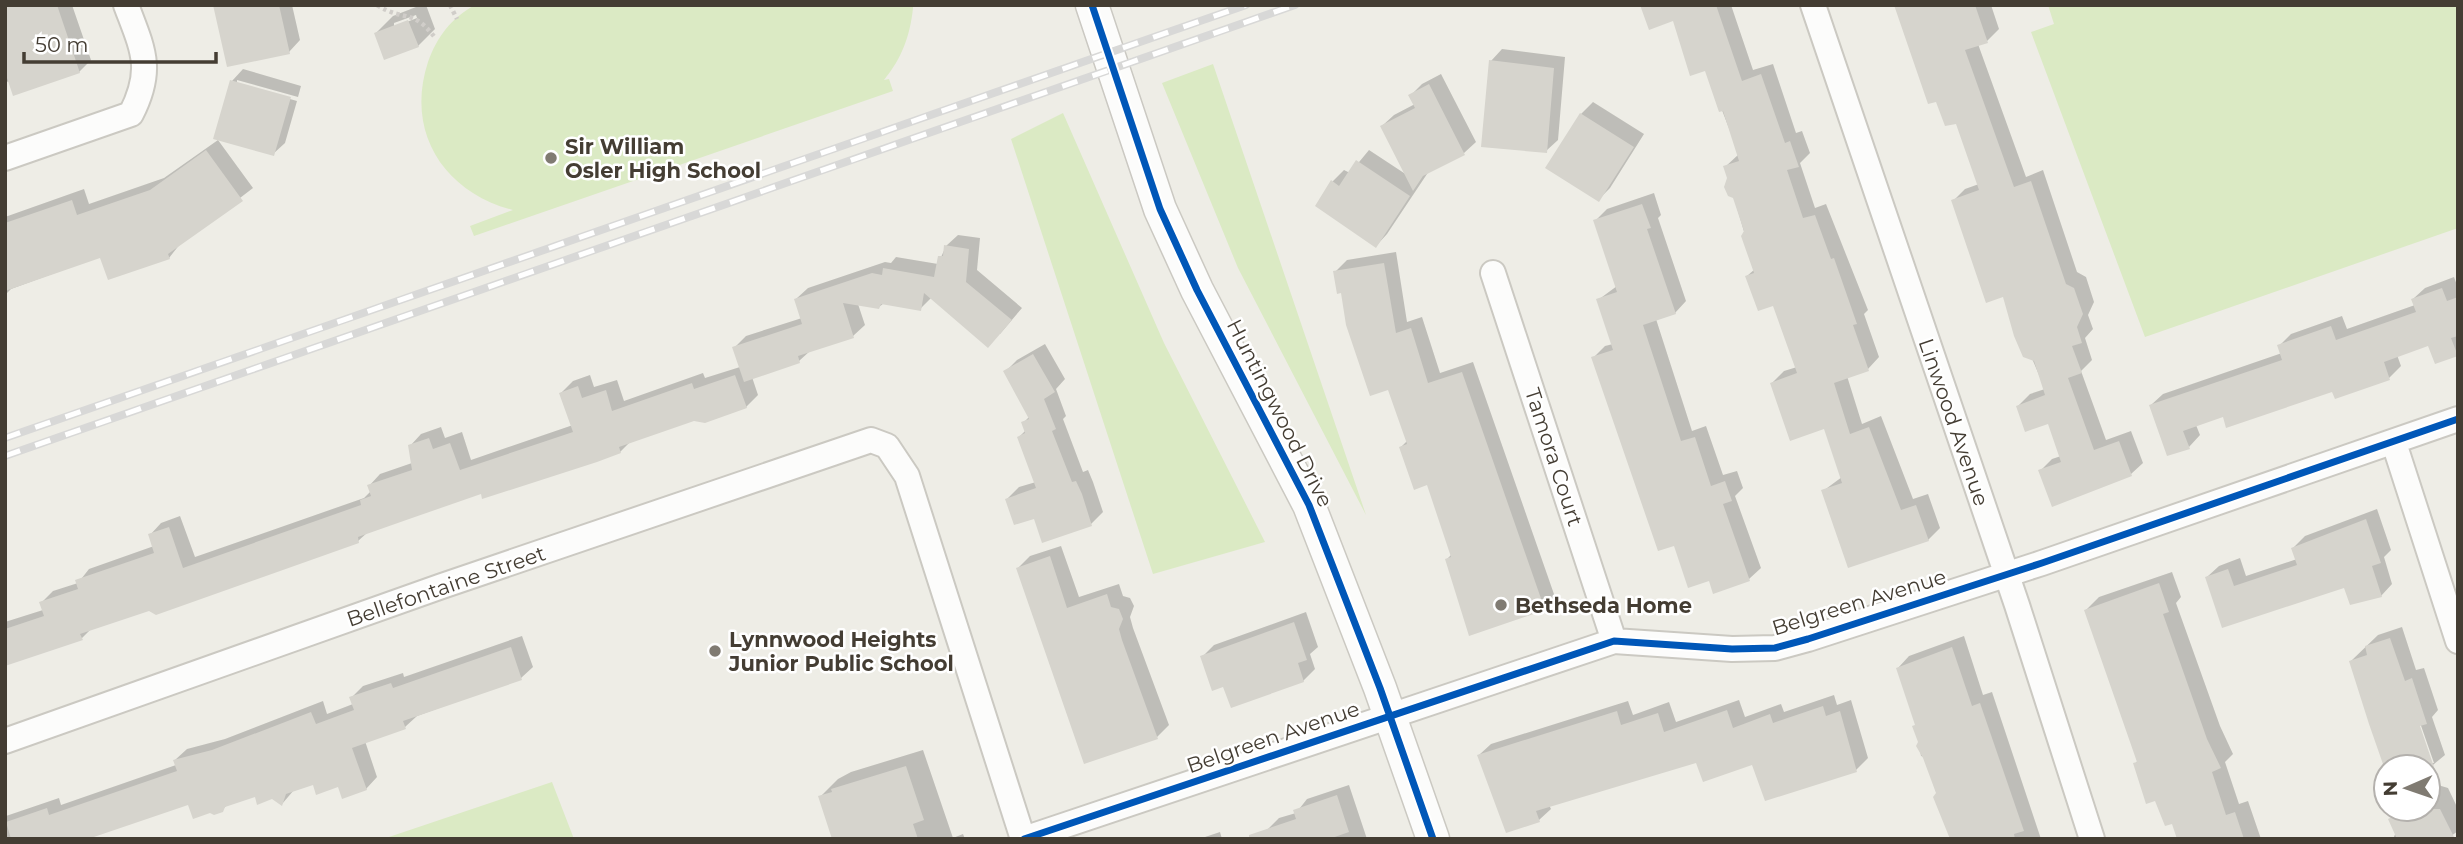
<svg xmlns="http://www.w3.org/2000/svg" width="2463" height="844" viewBox="0 0 2463 844" font-family="Montserrat,sans-serif">
  <style>
    .green { fill: #dbeac4 }
    .shadow { fill: #0003; fill-rule: evenodd }
    .building { fill: #d6d4cd }
    .lines { fill: none; stroke-linecap: round; stroke-linejoin: round }
    .minor-casing { stroke: #cbc9c2; stroke-width: 28 }
    .tertiary-casing { stroke: #cbc9c2; stroke-width: 35 }
    .path { stroke: #d0cdc9; stroke-width: 4.5; stroke-dasharray: 3.5 3.5; stroke-linecap: butt }
    .minor { stroke: #fcfcfb; stroke-width: 24 }
    .tertiary { stroke: #fcfcfb; stroke-width: 32 }
    .rail-casing { stroke: #d8d8d7; stroke-width: 8 }
    .rail { stroke: #fff; stroke-width: 5; stroke-dasharray: 16; stroke-linecap: butt }
    .cycleway-casing { stroke: #fff; stroke-width: 11 }
    .cycleway { stroke: #0057b8; stroke-width: 7 }
    .poi-dot { fill: #807b72; stroke: #fff; stroke-width: 2.5 }
    .labels { text-anchor: middle; dominant-baseline: central; stroke-width: 5; stroke-linejoin: round; paint-order: stroke }
    .poi-label { font-size: 21px; font-weight: bold; fill: #443d33; stroke: #fff; text-anchor: start }
    .street-label { font-size: 21px; fill: #443d33; stroke: #fff }
  </style>
  <rect width="100%" height="100%" fill="#eeede6"/>
  <path class="green" d="M475,5H913V8C910,36 902,58 884,80L889,79L893,91L474,236L470,226L513,210C444,192 405,132 428,62C437,37 451,18 475,5Z
    M2048,5H2458V228L2145,337L2031,32L2054,24Z
    M1213,64L1366,515L1238,268L1162,83Z
    M1063,113L1164,343L1265,542L1153,574L1011,139Z
    M552,782L574,839H383Z"/>
  <path class="shadow" d="M5,5H72L91,60L79,72L5,82Z
    M215,5H292L300,40L289,52Z
    M421,5H426L435,29L418,46L376,33L393,16ZM416,15L417,18L394,27V23Z
    M1642,5H1731L1753,70L1773,64L1796,133L1802,131L1810,153L1800,163L1815,208L1826,204L1868,310L1864,314L1879,357L1868,369L1847,376L1862,424L1881,416L1913,499L1928,494L1940,528L1928,540L1823,491L1842,477L1825,427L1772,383L1784,371L1797,367L1774,304L1747,276L1755,269L1725,167L1739,154L1706,69L1674,19Z
    M1896,5H1991L1999,29L1987,41L1978,44L2026,177L2043,170L2077,272L2086,277L2094,302L2088,315L2093,329L2085,338L2092,360L2081,371L2106,440L2131,431L2143,463L2131,474L2040,471L2052,459L2061,456L2049,422L2018,406L2030,394L2045,389L2005,295L1953,201L1965,189L1979,184L1957,122Z
    M1502,49L1565,57L1558,140L1546,151L1491,61Z
    M243,69L301,86L298,97L237,80V84L297,101L285,143L273,154L232,81Z
    M1441,74L1476,142L1464,153L1429,171L1387,234L1376,246L1332,182L1344,170L1350,173L1369,150L1407,175L1382,126L1394,115L1415,104L1411,95L1422,84Z
    M1593,102L1644,134L1610,188L1598,200L1547,167L1581,114Z
    M218,140L253,188L180,244L169,258L101,256L11,289L5,295V217L84,189L89,204L164,178Z
    M1654,193L1661,215L1658,218L1686,301L1675,313L1656,319L1692,431L1706,426L1723,475L1737,471L1743,488L1735,496L1761,568L1749,579L1710,578L1675,544L1593,358L1605,346L1613,344L1598,300L1617,286L1595,221L1607,209Z
    M958,235L980,238L977,270L1022,308L1000,334L932,297L920,309L884,303L879,307L858,304L865,325L853,336L810,351L799,361L752,377L758,395L746,407L693,419L631,441L620,452L482,492L368,532L358,541L91,629L82,638L5,664V622L43,610L41,603L53,591L78,583L89,569L154,546L150,535L161,523L180,516L195,557L364,498L371,491L369,486L380,474L412,463L410,446L421,434L441,427L445,438L462,432L471,460L573,425L561,393L573,381L590,375L594,387L617,380L624,401L703,373L705,378L740,367L734,348L746,336L802,318L796,299L808,288L885,262L891,263L896,257L938,264L946,246Z
    M1396,252L1407,322L1422,317L1440,373L1473,362L1555,597L1544,608L1447,559L1452,554L1428,483L1401,447L1407,441L1389,388L1335,272L1347,260Z
    M2454,277L2458,288L2457,354L2429,344L2397,355L2401,366L2389,378L2336,397L2333,389L2224,415L2196,425L2200,435L2189,447L2151,405L2163,394L2282,353L2279,346L2291,334L2342,316L2347,329L2415,305L2413,299L2425,288Z
    M1045,344L1065,379L1056,389L1066,416L1063,419L1083,472L1088,470L1093,482L1103,512L1091,524L1035,516L1007,499L1019,487L1036,482L1019,437L1026,430L1023,423L1030,416L1005,372L1017,360Z
    M2377,509L2391,550L2384,557L2392,584L2381,596L2345,585L2223,626L2207,577L2219,566L2240,558L2246,576L2297,559L2293,548L2305,536Z
    M1061,546L1079,597L1119,584L1123,596L1130,598L1134,606L1130,617L1133,628L1169,725L1157,737L1086,762L1018,568L1030,556Z
    M2172,572L2181,597L2176,603L2220,726L2233,754L2225,762L2239,804L2248,801L2261,839H2179L2173,822L2135,764L2138,760L2086,610L2099,597Z
    M1306,612L1318,647L1310,654L1315,669L1303,681L1224,685L1202,657L1214,645Z
    M2402,627L2416,670L2424,668L2438,710L2432,717L2445,755L2428,769L2386,767L2351,661L2378,635ZM2418,717L2434,763H2430L2415,719Z
    M522,636L533,667L521,678L417,716L405,727L365,741L377,777L366,789L314,783L294,790L282,804L273,797L256,795L228,804L222,810L189,802L83,839H5V813L6,816L59,798L61,805L176,765L175,760L187,749L225,739L323,701L327,714L353,704L351,698L363,686L403,673L404,677Z
    M1964,636L1983,695L1992,692L2041,839H1951L1925,757L1921,756L1916,725L1898,668L1909,656Z
    M1834,695L1837,705L1851,700L1868,758L1856,770L1697,761L1549,805L1551,809L1539,820L1479,755L1491,744L1628,701L1633,715L1669,702L1676,722L1739,700L1745,717L1781,704L1784,712Z
    M923,750L953,838L963,834L965,839H834L820,797L838,779L851,772Z
    M2428,782L2448,788L2458,809V831L2447,839H2393L2396,832L2390,819L2395,814L2393,809H2428Z
    M1349,785L1367,839H1270L1267,830L1279,818L1296,813L1307,799Z
    M1220,832L1222,839H1199Z"/>
  <path class="building" d="M5,5H57L80,73L13,96L5,72Z
    M213,5H279L290,54L227,67Z
    M1640,5H1716L1742,81L1761,74L1785,143L1790,141L1799,167L1787,170L1803,218L1815,215L1831,259L1834,258L1857,324L1853,325L1869,371L1834,383L1850,434L1869,427L1901,510L1916,505L1929,541L1848,568L1821,490L1842,483L1824,429L1790,441L1770,383L1797,373L1773,306L1758,311L1745,276L1754,273L1741,236L1744,231L1733,198L1728,196L1724,187L1727,178L1723,166L1739,161L1723,111L1719,112L1705,71L1690,76L1673,21L1649,30Z
    M1894,5H1975L1988,43L1965,50L2014,187L2031,181L2066,284L2074,288L2083,314L2077,327L2082,343L2072,346L2082,373L2068,378L2094,450L2119,441L2132,476L2052,507L2038,470L2061,462L2048,424L2025,432L2016,406L2045,395L2034,361L2023,357L2014,336L2003,297L1986,303L1951,200L1979,190L1956,124L1945,126L1936,102L1928,104Z
    M408,20L419,47L384,60L374,33Z
    M1489,60L1554,68L1547,153L1481,147Z
    M230,80L291,97L274,156L213,139Z
    M1429,84L1465,155L1423,176L1413,191L1380,126L1415,108L1408,95Z
    M1580,113L1634,147L1599,202L1545,168Z
    M206,150L243,201L168,254L170,259L108,280L100,258L5,291V223L72,200L77,215L150,190Z
    M1356,160L1410,196L1376,248L1315,206L1331,180L1339,186Z
    M1642,204L1651,228L1647,229L1676,314L1643,325L1681,441L1695,437L1711,486L1725,481L1732,501L1723,504L1750,581L1713,594L1709,581L1688,588L1674,546L1658,551L1591,357L1613,350L1596,299L1617,292L1593,220Z
    M944,245L969,249L966,282L1012,320L988,348L924,293L921,311L881,304L879,309L843,303L854,338L798,356L800,363L744,382L732,347L802,324L794,299L872,273L882,275L883,268L934,277L938,256H943Z
    M1384,263L1396,333L1411,328L1428,383L1462,372L1545,610L1469,636L1445,559L1451,557L1427,485L1414,490L1399,447L1407,444L1388,390L1370,396L1346,325L1341,293L1337,294L1333,271Z
    M2442,288L2447,301L2458,297V336L2451,338L2458,356L2435,364L2428,346L2384,362L2390,380L2335,399L2332,392L2226,428L2223,417L2183,431L2190,449L2167,456L2149,405L2282,360L2277,345L2331,326L2336,340L2416,312L2411,299Z
    M1033,354L1055,392L1044,399L1056,429L1052,431L1072,482L1076,481L1082,494L1092,526L1042,543L1034,519L1014,525L1005,499L1036,488L1017,437L1025,433L1021,422L1029,419L1003,371Z
    M735,375L747,408L705,423L694,421L619,447L621,453L597,462L482,499L481,494L412,518L358,537L359,543L156,615L149,611L80,634L83,640L5,666V629L44,616L39,602L78,589L75,580L154,553L148,534L169,527L183,568L361,505L360,500L371,496L367,485L412,470L408,445L429,438L433,449L450,443L460,470L573,432L559,393L578,386L582,398L606,390L612,411L692,383L694,389Z
    M2366,519L2381,563L2372,566L2382,597L2350,605L2344,588L2222,628L2205,577L2228,569L2234,586L2297,565L2291,548Z
    M1050,556L1067,608L1107,594L1111,607L1119,609L1123,619L1119,629L1122,640L1158,739L1084,764L1016,568Z
    M2159,583L2169,612L2163,614L2207,739L2221,768L2212,772L2226,815L2235,812L2244,839H2177L2172,824L2165,826L2155,801L2146,804L2133,763L2137,762L2084,610Z
    M1294,622L1307,660L1298,663L1304,682L1231,708L1223,687L1212,691L1200,656Z
    M2390,638L2405,681L2412,678L2427,724L2420,726L2434,767H2384L2369,724L2349,661L2367,655L2365,646Z
    M511,647L522,680L403,721L406,729L352,748L367,790L342,799L338,787L316,795L313,785L286,794L282,806L272,799L257,805L255,797L225,807L223,812L214,815L210,813L193,819L188,805L88,839H11L6,822L47,808L49,815L177,771L173,760L212,750L311,712L316,724L354,710L349,697L391,683L393,688Z
    M1952,647L1972,706L1980,703L2024,831L2014,834L2015,839H1950L1933,797L1936,793L1923,758L1916,746L1918,742L1912,726L1915,725L1896,668Z
    M1823,706L1826,716L1840,711L1857,772L1765,801L1752,765L1703,782L1696,763L1536,811L1540,822L1506,833L1477,755L1617,711L1621,725L1658,713L1664,732L1727,710L1733,728L1770,714L1773,723Z
    M906,766L924,820L913,824L918,839H832L818,796L832,792L831,789Z
    M1337,795L1349,832L1329,839H1249V835L1296,819L1293,810Z
    M2391,809H2440L2455,839H2397L2388,819L2394,816Z"/>
  <g class="lines">
    <defs>
      <path id="minor" d="M1813,5L2017,605L2092,839
        M5,158L131,114C154,69 143,50 126,5
        M1493,273L1614,641
        M2394,443L2458,641
        M5,741L442,586L871,440L887,446L907,476L1023,839
        M1024,839L1614,641L1732,649L1775,648L1808,639L2042,563L2458,419"/>
      <path id="tertiary" d="M1092,5L1160,209L1197,290L1309,505L1380,688L1433,839"/>
    </defs>
    <use href="#minor" class="minor-casing"/>
    <use href="#tertiary" class="tertiary-casing"/>
    <path class="path" d="M377,5C406,23 412,7 436,39
      M450,5L457,19"/>
    <use href="#minor" class="minor"/>
    <use href="#tertiary" class="tertiary"/>
    <defs>
      <path id="rail" d="M5,438L1246,5
        M5,456L1295,5"/>
    </defs>
    <use href="#rail" class="rail-casing"/>
    <use href="#rail" class="rail"/>
    <defs>
      <path id="cycleway" d="M1092,5L1160,209L1197,290L1309,505L1380,688L1433,839
        M1024,839L1614,641L1732,649L1775,648L1808,639L2042,563L2458,419"/>
    </defs>
    <use href="#cycleway" class="cycleway-casing"/>
    <use href="#cycleway" class="cycleway"/>
  </g>
  <g class="poi-dot">
    <circle cx="551" cy="158" r="7"/>
    <circle cx="1501" cy="605" r="7"/>
    <circle cx="715" cy="651" r="7"/>
  </g>
  <g class="labels">
    <g class="poi-label">
      <text x="565" y="146">Sir William<tspan x="565" dy="24">Osler High School</tspan></text>
      <text x="1515" y="605">Bethseda Home</text>
      <text x="729" y="639">Lynnwood Heights<tspan x="729" dy="24">Junior Public School</tspan></text>
    </g>
    <g class="street-label">
      <text transform="translate(1280 413) rotate(63)">Huntingwood Drive</text>
      <text transform="translate(1954 422) rotate(71)">Linwood Avenue</text>
      <text transform="translate(1554 457) rotate(72)">Tamora Court</text>
      <text transform="translate(446 586) rotate(-19)">Bellefontaine Street</text>
      <text transform="translate(1859 602) rotate(-17)">Belgreen Avenue</text>
      <text transform="translate(1273 737) rotate(-19)">Belgreen Avenue</text>
    </g>
  </g>
  <rect width="2463" height="844" fill="none" stroke="#443d33" stroke-width="14"/>
  <g transform="translate(2407 788) rotate(268)"><circle r="33" fill="#ffffff" stroke="#b4b1ad" stroke-width="2"/>
  <path d="M0-5L12 26L0 18L-12 26Z" fill="#807b72"/>
  <text y="-10" font-size="19" font-weight="bold" text-anchor="middle" fill="#443d33">N</text>
  </g>
  <path d="M24 52v10h192v-10" fill="none" stroke="#443d33" stroke-width="3.5"/>
  <text x="35" y="52" font-size="21" fill="#443d33" stroke="#ffffff" stroke-width="5" paint-order="stroke">50 m</text>
</svg>
